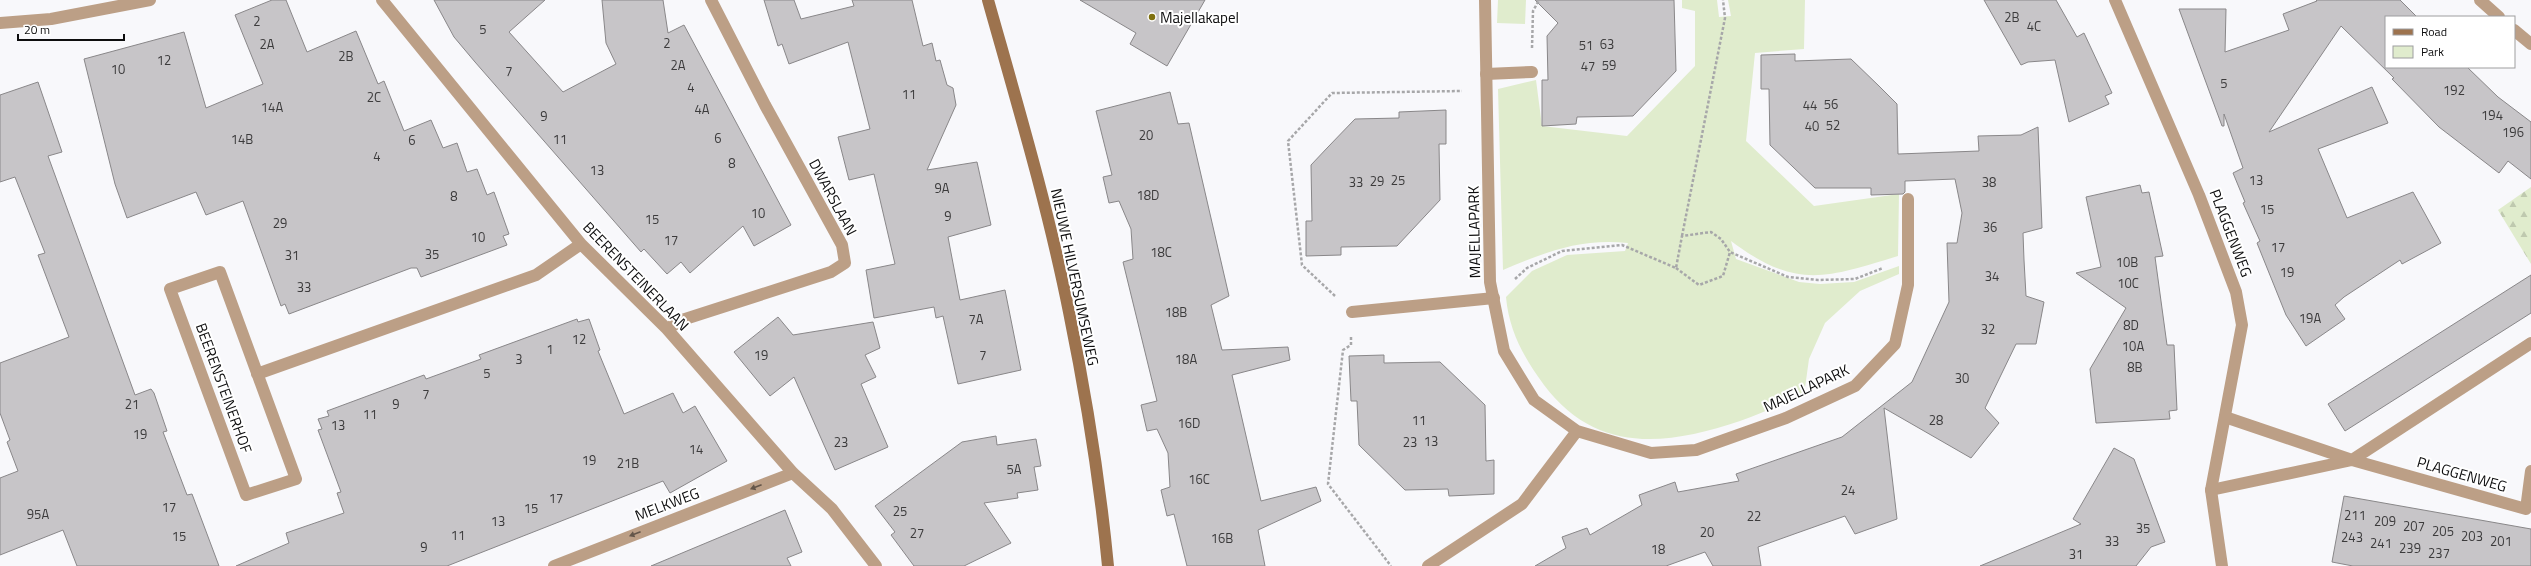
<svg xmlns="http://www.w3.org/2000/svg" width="2531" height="566" viewBox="0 0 2531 566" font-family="'Titillium Web',sans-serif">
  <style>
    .green { fill: #e0eccd }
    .forest { fill: url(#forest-firs) }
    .building { fill: #c7c5c8; stroke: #898789 }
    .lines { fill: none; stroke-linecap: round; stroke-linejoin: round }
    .path { stroke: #a7a7a9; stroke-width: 2.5; stroke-dasharray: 3 2; stroke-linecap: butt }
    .lane { stroke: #bc9f86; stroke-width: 12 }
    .street { stroke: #bc9f86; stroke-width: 12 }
    .secondary { stroke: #9d734e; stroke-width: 12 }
    .oneway { fill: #64564a }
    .poi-dot { fill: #7f700f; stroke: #fff; stroke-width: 1.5 }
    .labels { text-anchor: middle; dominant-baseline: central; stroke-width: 4; stroke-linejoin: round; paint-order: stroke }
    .number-label { font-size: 13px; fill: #3c3b3c }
    .poi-label { font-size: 15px; fill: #0d0d0e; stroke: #fff; text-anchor: start }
    .street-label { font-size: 15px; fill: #0d0d0e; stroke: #fff }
  </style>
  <defs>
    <pattern id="forest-firs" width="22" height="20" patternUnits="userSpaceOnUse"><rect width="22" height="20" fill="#e0eccd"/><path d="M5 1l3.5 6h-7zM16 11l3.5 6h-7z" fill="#bfc9af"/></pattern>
  </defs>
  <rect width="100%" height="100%" fill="#f8f8fb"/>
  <path class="green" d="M1498,0H1526L1525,24L1497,23Z
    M1682,0H1717L1719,17L1731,16L1728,0H1805L1804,49L1755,53L1746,141L1814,206L1899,194L1898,256C1826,278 1796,290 1731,241L1736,259L1799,282L1820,284L1854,282L1899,266V274L1860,291L1825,323L1809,359L1804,395C1782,403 1762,414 1740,421C1666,446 1596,454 1544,385C1524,358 1509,331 1506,297L1532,271L1567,255L1625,251L1628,243C1580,238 1546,252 1503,270L1498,89L1536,80L1542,126L1627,136L1695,66V11L1682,8Z"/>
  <path class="forest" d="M2531,187V264L2498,210Z"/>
  <path class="building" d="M272,0H286L307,52L356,31L378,84L384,81L404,131L431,120L443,148L457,143L467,172L477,169L487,195L494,192L509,234L503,236L507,245L421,277L417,268H411L289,314L285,304L281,306L243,201L206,215L196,192L127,218L115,184L84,59L184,32L206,108L263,84L235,15Z
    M434,0H545L509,32L563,92L616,64L606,43L602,0H663L668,33L684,25L791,225L754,246L743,226L690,273L681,262L667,274L644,249L641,252L475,62L454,37Z
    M764,0H794L801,19L854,6L852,0H912L923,46L932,43L936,61L940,60L947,85L953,88L956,105L927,170L977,162L991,225L948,237L960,300L1005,290L1021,370L958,384L943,316L936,318L934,307L874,318L866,270L895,264L874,174L849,180L838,137L870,129L848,42L789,64L782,44L778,46Z
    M1080,0H1205L1167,66L1130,44L1136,33Z
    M1535,0H1674L1676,71L1633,116L1577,117L1576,124L1542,126V80H1548L1547,36L1558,23Z
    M1984,0H2056L2077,37L2084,33L2112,93L2105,96L2109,104L2069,122L2055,60L2028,62L2021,65Z
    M2316,0H2400L2417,17H2386V67H2467L2498,97L2531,122V179L2508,161L2499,173L2439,127L2392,79L2394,78L2341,26L2269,132L2372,87L2388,123L2318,149L2347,218L2413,192L2441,243L2402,264L2400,260L2344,297L2335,305L2345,319L2306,346L2286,315L2257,243L2260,241L2243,203L2245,202L2233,173L2243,168L2224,114V126H2222L2179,9H2226L2225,52L2289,30L2283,14L2317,1Z
    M1795,54V61L1851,59L1879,86L1897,104L1898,154L1979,151L1978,136L2021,135L2038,127L2042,228L2023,233L2024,260L2026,296L2044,302L2036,344H2016L1985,408L1999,423L1971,458L1884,408L1897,519L1855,534L1845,516L1797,533L1758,547L1761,566H1713L1705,552L1666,566H1535L1566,548L1562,537L1587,528L1590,535L1642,505L1639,495L1675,482L1678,492L1739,481L1736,474L1842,437L1912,382L1949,302L1947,243H1957L1962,213L1955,179L1905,181V192L1903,194L1871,195V188H1815L1770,145L1769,89H1761V55Z
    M38,82L62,152L48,156L135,395L151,389L154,393L167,431L163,432L187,495L192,494L219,566H77L63,530L0,555V478L18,471L7,442L10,440L0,413V363L69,337L38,255L45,253L15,177L0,182V95Z
    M1170,92L1178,124L1189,123L1229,296L1211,305L1222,350L1288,347L1290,360L1232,375L1261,501L1316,487L1321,501L1258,530L1265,566H1187L1174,514L1167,516L1161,490L1170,487L1168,453L1157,429L1147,431L1141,405L1157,401L1123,262L1133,259L1131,229L1119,201L1109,203L1103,177L1112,175L1096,111Z
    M1446,110V144H1439L1440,200L1397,246L1341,247V255L1306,256V221H1312L1311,165L1328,147L1355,119L1399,118V112Z
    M2140,185L2142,193L2149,192L2163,256L2155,257L2167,345H2174L2177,410L2169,411L2170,419L2096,423L2090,369L2126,308L2076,273L2101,267L2086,197Z
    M2531,275V313L2345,431L2328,404Z
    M778,317L793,335L873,322L880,348L865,355L876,377L861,384L888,447L835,470L794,377L770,396L734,352Z
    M577,319L578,322L589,319L600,350L598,351L624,414L673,393L683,413L695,406L727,461L670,493L663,481L447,566H236L289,543L286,533L344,513L337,493L341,492L318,430L322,429L318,419L329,416L327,411L424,375L426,379L481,359L479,355Z
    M1384,355V363L1440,362L1485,405L1486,461L1494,460V494L1449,496L1448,489L1405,490L1359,445L1357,401H1351L1349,356Z
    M996,436L997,445L1036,439L1041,466L1034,467L1038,490L1017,493L1018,498L984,503L1011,543L964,566H914L891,535L895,532L875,506L962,442Z
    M2114,448L2134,459L2165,542L2151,547L2136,566H1980L2081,524L2073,519Z
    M2344,496L2531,529V566H2353L2332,562Z
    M785,510L802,552L787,558L791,566H651Z"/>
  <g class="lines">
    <path class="path" d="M1532,48L1533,11L1539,0
      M1682,236L1725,18L1723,0
      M1676,268L1699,285L1723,276L1730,252
      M1515,279L1527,268L1562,251L1622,245L1676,268L1682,236L1711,232L1721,239L1730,252L1788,277L1818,280L1855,279L1883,268
      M1335,296L1302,265L1288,141L1332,93L1462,91
      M1351,337V345L1343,350L1328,484L1391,566"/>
    <path class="lane" d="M1486,74L1532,72
      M1352,312L1494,298
      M2225,417L2352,460L2526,509L2531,471
      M2211,490L2352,460L2531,343"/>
    <path class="street" d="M382,0L581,244L667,329L793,473L832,509L876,566
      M1485,0L1490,282L1504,351L1534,400L1577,431L1651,453L1696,450L1786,418L1855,386L1895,344L1908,285V199
      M2115,0L2199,195L2236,292L2242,325L2211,490L2222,566
      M2480,0L2499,17
      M0,23L51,19L150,0
      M2514,30L2531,44
      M220,272L296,479L246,495L170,289Z
      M667,329L682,320L831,272L845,263L842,245L765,105L711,0
      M257,374L536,275L581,244
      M554,566L793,473
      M1428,566L1522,504L1577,431"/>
    <path class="secondary" d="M988,0C1017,103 1048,207 1069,312C1086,395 1100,483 1108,566"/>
  </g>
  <defs><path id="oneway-solid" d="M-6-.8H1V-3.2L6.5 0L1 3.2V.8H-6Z"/></defs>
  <g class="oneway">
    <use href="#oneway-solid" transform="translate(756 487) rotate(159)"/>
    <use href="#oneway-solid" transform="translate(635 534) rotate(159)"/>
  </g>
  <circle class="poi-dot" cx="1152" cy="17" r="4"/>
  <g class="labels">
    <g class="number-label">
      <text x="2012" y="17">2B</text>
      <text x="257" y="21">2</text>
      <text x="2034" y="26">4C</text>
      <text x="483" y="29">5</text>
      <text x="667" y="43">2</text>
      <text x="267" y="44">2A</text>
      <text x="1607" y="44">63</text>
      <text x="1586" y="45">51</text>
      <text x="346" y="56">2B</text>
      <text x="164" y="60">12</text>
      <text x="678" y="65">2A</text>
      <text x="1609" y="65">59</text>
      <text x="1588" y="66">47</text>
      <text x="118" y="69">10</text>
      <text x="509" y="71">7</text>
      <text x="2224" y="83">5</text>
      <text x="691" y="87">4</text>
      <text x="2454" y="90">192</text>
      <text x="909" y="94">11</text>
      <text x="374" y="97">2C</text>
      <text x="1831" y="104">56</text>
      <text x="1810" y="105">44</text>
      <text x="272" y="107">14A</text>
      <text x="702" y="109">4A</text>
      <text x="2492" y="115">194</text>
      <text x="544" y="116">9</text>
      <text x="1833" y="125">52</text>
      <text x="1812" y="126">40</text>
      <text x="2513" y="132">196</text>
      <text x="1146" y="135">20</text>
      <text x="718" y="138">6</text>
      <text x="242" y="139">14B</text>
      <text x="560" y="139">11</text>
      <text x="412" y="140">6</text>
      <text x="377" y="156">4</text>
      <text x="732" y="163">8</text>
      <text x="597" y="170">13</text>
      <text x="1398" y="180">25</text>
      <text x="2256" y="180">13</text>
      <text x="1377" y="181">29</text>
      <text x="1356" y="182">33</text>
      <text x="1989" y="182">38</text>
      <text x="942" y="188">9A</text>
      <text x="1148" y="195">18D</text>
      <text x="454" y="196">8</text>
      <text x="2267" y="209">15</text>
      <text x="758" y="213">10</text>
      <text x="948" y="216">9</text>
      <text x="652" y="219">15</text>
      <text x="280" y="223">29</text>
      <text x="1990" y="227">36</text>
      <text x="478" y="237">10</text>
      <text x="671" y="240">17</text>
      <text x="2278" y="247">17</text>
      <text x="1161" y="252">18C</text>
      <text x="432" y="254">35</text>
      <text x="292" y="255">31</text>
      <text x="2127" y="262">10B</text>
      <text x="2287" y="272">19</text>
      <text x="1992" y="276">34</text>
      <text x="2128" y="283">10C</text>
      <text x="304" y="287">33</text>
      <text x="1176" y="312">18B</text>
      <text x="2310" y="318">19A</text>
      <text x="976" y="319">7A</text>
      <text x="2131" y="325">8D</text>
      <text x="1988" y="329">32</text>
      <text x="579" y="339">12</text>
      <text x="2133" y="346">10A</text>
      <text x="550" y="349">1</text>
      <text x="761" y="355">19</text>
      <text x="983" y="355">7</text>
      <text x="519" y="359">3</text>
      <text x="1186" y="359">18A</text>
      <text x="2135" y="367">8B</text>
      <text x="487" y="373">5</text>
      <text x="1962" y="378">30</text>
      <text x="426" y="394">7</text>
      <text x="132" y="404">21</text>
      <text x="396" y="404">9</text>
      <text x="370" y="414">11</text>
      <text x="1419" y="420">11</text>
      <text x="1936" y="420">28</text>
      <text x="1189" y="423">16D</text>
      <text x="338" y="425">13</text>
      <text x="140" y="434">19</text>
      <text x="1431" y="441">13</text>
      <text x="841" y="442">23</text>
      <text x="1410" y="442">23</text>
      <text x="696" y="449">14</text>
      <text x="589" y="460">19</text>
      <text x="628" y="463">21B</text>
      <text x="1014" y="469">5A</text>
      <text x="1199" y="479">16C</text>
      <text x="1848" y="490">24</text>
      <text x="556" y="498">17</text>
      <text x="169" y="507">17</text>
      <text x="531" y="508">15</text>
      <text x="900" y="511">25</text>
      <text x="38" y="514">95A</text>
      <text x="2355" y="515">211</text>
      <text x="1754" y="516">22</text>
      <text x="498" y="521">13</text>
      <text x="2385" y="521">209</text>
      <text x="2414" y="526">207</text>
      <text x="2143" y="528">35</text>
      <text x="2443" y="531">205</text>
      <text x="1707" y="532">20</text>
      <text x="917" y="533">27</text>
      <text x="458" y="535">11</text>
      <text x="179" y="536">15</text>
      <text x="2472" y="536">203</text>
      <text x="2352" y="537">243</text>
      <text x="1222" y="538">16B</text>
      <text x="2112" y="541">33</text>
      <text x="2501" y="541">201</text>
      <text x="2381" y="543">241</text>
      <text x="424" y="547">9</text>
      <text x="2410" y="548">239</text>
      <text x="1658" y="549">18</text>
      <text x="2439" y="553">237</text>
      <text x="2076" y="554">31</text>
    </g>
    <g class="poi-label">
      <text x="1160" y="17">Majellakapel</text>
    </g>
    <g class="street-label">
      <text transform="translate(833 197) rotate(62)">DWARSLAAN</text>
      <text transform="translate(1474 232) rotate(-91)">MAJELLAPARK</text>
      <text transform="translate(2231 233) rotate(69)">PLAGGENWEG</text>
      <text transform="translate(636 276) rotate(46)">BEERENSTEINERLAAN</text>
      <text transform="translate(1075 277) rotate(78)">NIEUWE HILVERSUMSEWEG</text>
      <text transform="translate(224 388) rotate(70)">BEERENSTEINERHOF</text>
      <text transform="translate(1806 388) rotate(-25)">MAJELLAPARK</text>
      <text transform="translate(2462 474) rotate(16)">PLAGGENWEG</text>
      <text transform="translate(667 504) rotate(-21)">MELKWEG</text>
    </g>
  </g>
  <rect x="2385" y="16" width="130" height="52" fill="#ffffff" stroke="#9e9e9f"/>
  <rect x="2393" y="29" width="20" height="6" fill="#9d734e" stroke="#9e9e9f"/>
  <text x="2421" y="36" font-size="12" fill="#0d0d0e">Road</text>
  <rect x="2393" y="46" width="20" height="12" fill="#e0eccd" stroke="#9e9e9f"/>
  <text x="2421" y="56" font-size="12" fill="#0d0d0e">Park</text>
  <path d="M18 34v6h106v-6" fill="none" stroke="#0d0d0e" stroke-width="2"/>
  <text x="24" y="34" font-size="12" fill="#0d0d0e" stroke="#ffffff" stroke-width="3" paint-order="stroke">20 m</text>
</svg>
